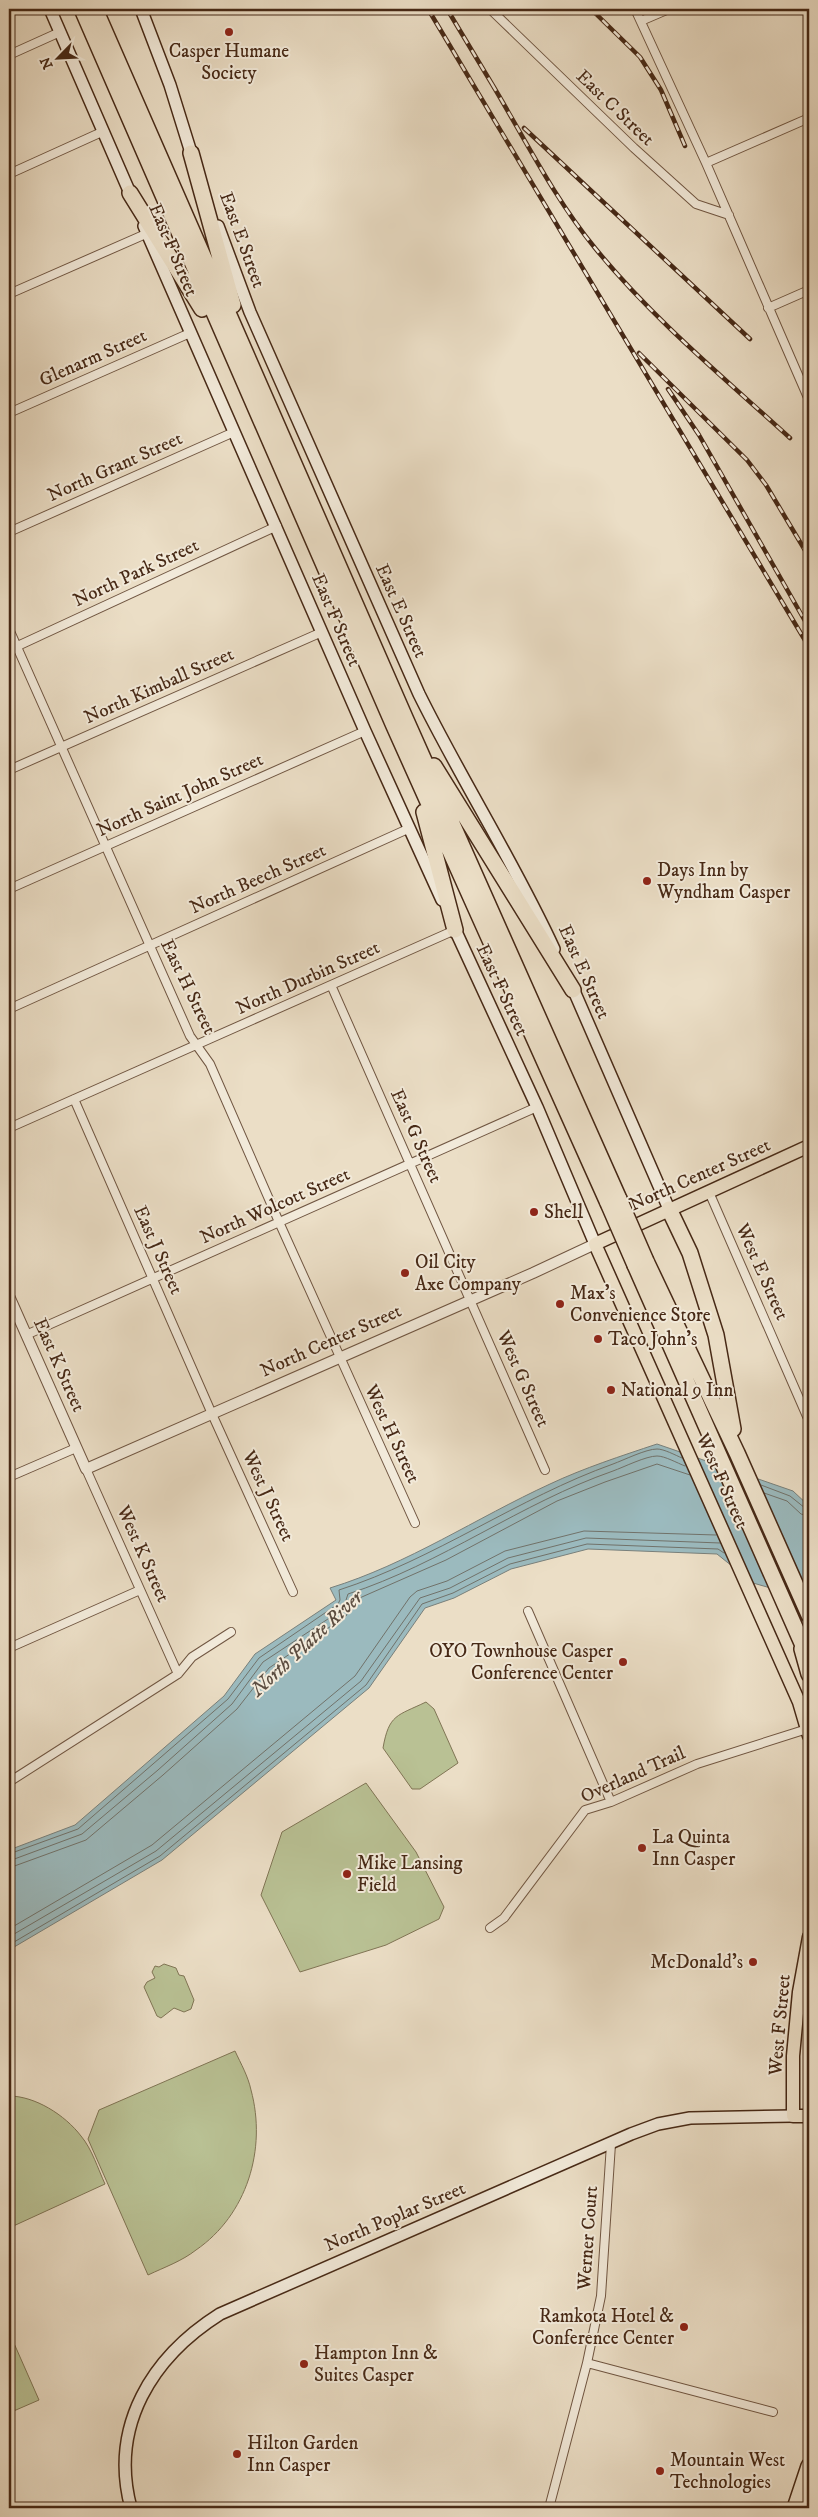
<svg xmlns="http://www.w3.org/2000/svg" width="818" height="2517" viewBox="0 0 818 2517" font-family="'IM FELL DW Pica',serif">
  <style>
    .green { fill: #b9c194; stroke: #807555 }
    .water { fill: #9bbabe; stroke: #79807b }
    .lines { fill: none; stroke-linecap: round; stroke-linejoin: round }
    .shore { stroke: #71726a; stroke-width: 1 }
    .minor-casing { stroke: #705642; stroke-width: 10 }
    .tertiary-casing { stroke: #705642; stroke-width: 12 }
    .secondary-casing { stroke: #472916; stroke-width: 14 }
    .primary-casing { stroke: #472916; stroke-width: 15 }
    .motorway-casing { stroke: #472916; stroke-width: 18 }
    .minor { stroke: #f2eada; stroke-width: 8 }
    .tertiary { stroke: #f2eada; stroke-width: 10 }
    .secondary { stroke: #f2eada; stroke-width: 11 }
    .primary { stroke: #ebdec6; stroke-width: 12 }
    .motorway { stroke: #ebdec6; stroke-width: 15 }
    .rail-casing { stroke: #472916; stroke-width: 4.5 }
    .rail { stroke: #f2eada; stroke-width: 2.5; stroke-dasharray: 8; stroke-linecap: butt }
    .motorway-bridge-casing { stroke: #472916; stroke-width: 18; stroke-linecap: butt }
    .motorway-bridge { stroke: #ebdec6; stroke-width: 15 }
    .poi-dot { fill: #8f2418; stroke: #f2eada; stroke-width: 2 }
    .labels { text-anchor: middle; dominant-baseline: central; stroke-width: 4; stroke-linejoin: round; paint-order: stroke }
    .poi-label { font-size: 19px; fill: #472916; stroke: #f2eada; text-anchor: start }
    .street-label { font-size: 19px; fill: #472916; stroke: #f2eada }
    .water-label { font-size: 20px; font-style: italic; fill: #5c4d40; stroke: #f2eada }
  </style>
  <rect width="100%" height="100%" fill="#ebdec6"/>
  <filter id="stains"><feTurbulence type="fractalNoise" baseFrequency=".004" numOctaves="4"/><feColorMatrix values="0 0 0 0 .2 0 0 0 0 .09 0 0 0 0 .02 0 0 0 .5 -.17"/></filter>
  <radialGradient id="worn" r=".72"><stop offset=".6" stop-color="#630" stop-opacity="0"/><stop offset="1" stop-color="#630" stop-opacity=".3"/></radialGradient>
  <path class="green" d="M426,1702L434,1709L458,1763L420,1789H412L383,1748C389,1714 397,1716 426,1702Z
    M366,1783L416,1852L444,1907L439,1919L386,1945L300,1972L261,1895L282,1832Z
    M164,1964L176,1968L179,1975L184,1976L194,2000L191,2009L184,2012L174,2008L161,2018L157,2016L144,1987L147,1982L155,1978L152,1972L155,1966L159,1967Z
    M235,2051C241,2064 248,2076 251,2090C267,2149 247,2215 196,2250C182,2261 165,2267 148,2275L88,2139L99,2110Z
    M9,2096C35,2096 65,2115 81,2136C92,2149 98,2169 105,2184L9,2228Z
    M9,2332L39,2400L9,2413Z"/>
  <path class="water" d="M657,1444L793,1491L809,1506V1599L753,1583L717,1554L588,1549L511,1569L454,1598L425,1608L369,1688L162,1860L9,1950V1850L75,1825L224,1696L255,1654L336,1600L330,1588C408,1564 476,1518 550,1484C584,1468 621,1456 657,1444Z"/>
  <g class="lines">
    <path class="shore" d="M761,1485L790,1496L805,1508L809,1509
      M764,1493L787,1501L801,1514L809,1516
      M9,1854L78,1829L228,1699L259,1658L338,1604L340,1600L339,1590C435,1559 518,1498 613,1464C624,1460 646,1449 657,1449C664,1449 675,1455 682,1458
      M9,1861L82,1834L158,1770L232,1704L263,1662L343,1609L348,1594C441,1564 521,1503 613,1471C624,1467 646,1456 657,1456C665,1456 677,1463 685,1466
      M9,1868L86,1840L163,1775L237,1709L269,1668L346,1616L355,1600L446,1560L557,1501L605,1482L657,1464L690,1475
      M9,1929L152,1845L355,1676L410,1597L417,1591L447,1581L505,1551L584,1531L716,1535
      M9,1937L156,1851L361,1681L420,1598L450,1588L508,1558L586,1538L720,1543
      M9,1945L160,1856L366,1685L422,1604L453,1593L510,1564L587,1544L718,1549L724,1553"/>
    <defs>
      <path id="minor" d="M490,9L634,148L696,204L729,215
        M635,9L706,163L809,400
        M641,21L669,9
        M9,55L60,32
        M706,163L809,118
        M9,174L104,131
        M9,294L148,233
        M768,308L809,290
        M9,413L190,333
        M9,532L234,432
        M9,629L190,1036L210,1064L279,1222L415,1523
        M9,650L277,526
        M9,770L322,632
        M9,889L365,731
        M331,985L545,1470
        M9,1009L410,828
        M74,1099L212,1414L293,1592
        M9,1128L455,930
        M709,1192L809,1421
        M26,1335L537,1107
        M86,1469L178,1674
        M9,1477L76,1448
        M528,1611L611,1802
        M9,1648L140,1590
        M9,1782L178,1674L192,1657L231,1632
        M490,1928L504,1918L585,1810L611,1802L697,1764L807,1729
        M587,2363L773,2412
        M549,2508L587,2363L601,2296L611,2144"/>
      <path id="tertiary" d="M9,1296L86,1469L533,1273L595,1244"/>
      <path id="secondary" d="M50,9L133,200
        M141,9L170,85L193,159
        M144,226L365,731L442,900
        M218,226L250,312L419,694C462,781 514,862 554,949
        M452,923L537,1107L595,1244
        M571,984L669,1209
        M131,2508C109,2426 152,2357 220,2314L631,2134L658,2124L690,2118L793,2116"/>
      <path id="primary" d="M809,1146L595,1244L799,1702L809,1736
        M809,1937L799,1992L793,2056V2116H809"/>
      <path id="motorway" d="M82,9L394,726L608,1203
        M95,9L406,720L619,1199
        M191,153L233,305
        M130,193L202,309
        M434,766L573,990
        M424,812L455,930
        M669,1209L690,1253L716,1335L733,1429
        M646,1261L737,1453L809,1615
        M635,1265L809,1659
        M802,1649L809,1674
        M795,2508L809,2466
        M807,2508L809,2504"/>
    </defs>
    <use href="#minor" class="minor-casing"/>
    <use href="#tertiary" class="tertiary-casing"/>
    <use href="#secondary" class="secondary-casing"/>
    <use href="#primary" class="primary-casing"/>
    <use href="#motorway" class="motorway-casing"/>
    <use href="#minor" class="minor"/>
    <use href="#tertiary" class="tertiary"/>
    <use href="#secondary" class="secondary"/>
    <use href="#primary" class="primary"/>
    <use href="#motorway" class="motorway"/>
    <defs>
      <path id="rail" d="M428,9L809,647
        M447,9L495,89
        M591,9L640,57L661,90L685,146
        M492,84C525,139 554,198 595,248C652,318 723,377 790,438
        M524,128L750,339
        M639,353L747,460L766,485L809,557
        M668,389L699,435L809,628"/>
    </defs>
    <use href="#rail" class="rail-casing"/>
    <use href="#rail" class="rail"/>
    <defs>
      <path id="motorway-bridge" d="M619,1199L646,1261
        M608,1203L635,1265"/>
    </defs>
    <use href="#motorway-bridge" class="motorway-bridge-casing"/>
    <use href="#motorway-bridge" class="motorway-bridge"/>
  </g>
  <g class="poi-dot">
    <circle cx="229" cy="32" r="5"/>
    <circle cx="647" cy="881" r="5"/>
    <circle cx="534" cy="1212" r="5"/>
    <circle cx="405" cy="1273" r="5"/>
    <circle cx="560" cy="1304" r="5"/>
    <circle cx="598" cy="1339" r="5"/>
    <circle cx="611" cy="1390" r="5"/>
    <circle cx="623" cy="1662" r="5"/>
    <circle cx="642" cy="1848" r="5"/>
    <circle cx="347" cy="1874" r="5"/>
    <circle cx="753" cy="1962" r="5"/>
    <circle cx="684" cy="2327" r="5"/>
    <circle cx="304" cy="2364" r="5"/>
    <circle cx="237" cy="2454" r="5"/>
    <circle cx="660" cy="2471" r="5"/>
  </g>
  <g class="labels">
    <g class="poi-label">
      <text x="229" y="51" text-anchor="middle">Casper Humane<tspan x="229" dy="22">Society</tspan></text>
      <text x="657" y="870">Days Inn by<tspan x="657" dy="22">Wyndham Casper</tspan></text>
      <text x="544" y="1212">Shell</text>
      <text x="415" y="1262">Oil City<tspan x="415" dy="22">Axe Company</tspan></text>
      <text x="570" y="1293">Max's<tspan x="570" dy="22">Convenience Store</tspan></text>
      <text x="608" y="1339">Taco John's</text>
      <text x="621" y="1390">National 9 Inn</text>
      <text x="613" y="1651" text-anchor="end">OYO Townhouse Casper<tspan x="613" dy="22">Conference Center</tspan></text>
      <text x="652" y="1837">La Quinta<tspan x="652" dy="22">Inn Casper</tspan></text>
      <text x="357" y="1863">Mike Lansing<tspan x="357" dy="22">Field</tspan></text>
      <text x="743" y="1962" text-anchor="end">McDonald's</text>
      <text x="674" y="2316" text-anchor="end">Ramkota Hotel &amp;<tspan x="674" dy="22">Conference Center</tspan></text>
      <text x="314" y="2353">Hampton Inn &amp;<tspan x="314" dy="22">Suites Casper</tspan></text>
      <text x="247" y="2443">Hilton Garden<tspan x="247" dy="22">Inn Casper</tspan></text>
      <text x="670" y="2460">Mountain West<tspan x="670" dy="22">Technologies</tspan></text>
    </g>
    <g class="street-label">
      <text transform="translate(615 108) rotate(44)">East C Street</text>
      <text transform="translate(242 240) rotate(70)">East E Street</text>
      <text transform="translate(173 250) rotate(67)">East F Street</text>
      <text transform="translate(93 358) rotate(-24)">Glenarm Street</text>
      <text transform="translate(115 467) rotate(-24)">North Grant Street</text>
      <text transform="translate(136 573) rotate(-25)">North Park Street</text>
      <text transform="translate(401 611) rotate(66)">East E Street</text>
      <text transform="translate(336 620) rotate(67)">East F Street</text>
      <text transform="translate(159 686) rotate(-24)">North Kimball Street</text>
      <text transform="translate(180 795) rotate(-24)">North Saint John Street</text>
      <text transform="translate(258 879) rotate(-24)">North Beech Street</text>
      <text transform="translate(584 972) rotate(66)">East E Street</text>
      <text transform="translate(308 978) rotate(-24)">North Durbin Street</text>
      <text transform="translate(188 987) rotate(64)">East H Street</text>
      <text transform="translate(502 990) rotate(65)">East F Street</text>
      <text transform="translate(416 1136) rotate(66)">East G Street</text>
      <text transform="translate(700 1175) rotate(-24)">North Center Street</text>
      <text transform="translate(275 1206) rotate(-24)">North Wolcott Street</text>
      <text transform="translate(158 1250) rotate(66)">East J Street</text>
      <text transform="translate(762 1272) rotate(66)">West E Street</text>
      <text transform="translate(331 1341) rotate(-24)">North Center Street</text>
      <text transform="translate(59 1365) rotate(66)">East K Street</text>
      <text transform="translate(523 1379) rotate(66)">West G Street</text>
      <text transform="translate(392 1434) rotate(65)">West H Street</text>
      <text transform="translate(722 1481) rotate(66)">West F Street</text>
      <text transform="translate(268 1496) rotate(65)">West J Street</text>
      <text transform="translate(143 1554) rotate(66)">West K Street</text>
      <text transform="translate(633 1775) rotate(-24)">Overland Trail</text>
      <text transform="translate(780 2025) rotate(-85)">West F Street</text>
      <text transform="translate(395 2217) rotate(-23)">North Poplar Street</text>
      <text transform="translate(588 2238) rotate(-86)">Werner Court</text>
    </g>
    <g class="water-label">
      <text transform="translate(307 1644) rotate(-43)">North Platte River</text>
    </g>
  </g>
  <rect width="818" height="2517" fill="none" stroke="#ebdec6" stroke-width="30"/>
  <rect x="10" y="10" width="798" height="2497" fill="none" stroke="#472916" stroke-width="2.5"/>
  <rect x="15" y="15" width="788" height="2487" fill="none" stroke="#472916"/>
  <g transform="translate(58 58) rotate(246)" stroke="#f2eada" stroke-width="4" paint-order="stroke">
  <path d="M0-4L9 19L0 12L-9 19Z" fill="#472916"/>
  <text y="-8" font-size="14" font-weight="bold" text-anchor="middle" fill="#472916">N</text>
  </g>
  <rect width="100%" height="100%" filter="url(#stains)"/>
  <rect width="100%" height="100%" fill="url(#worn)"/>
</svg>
